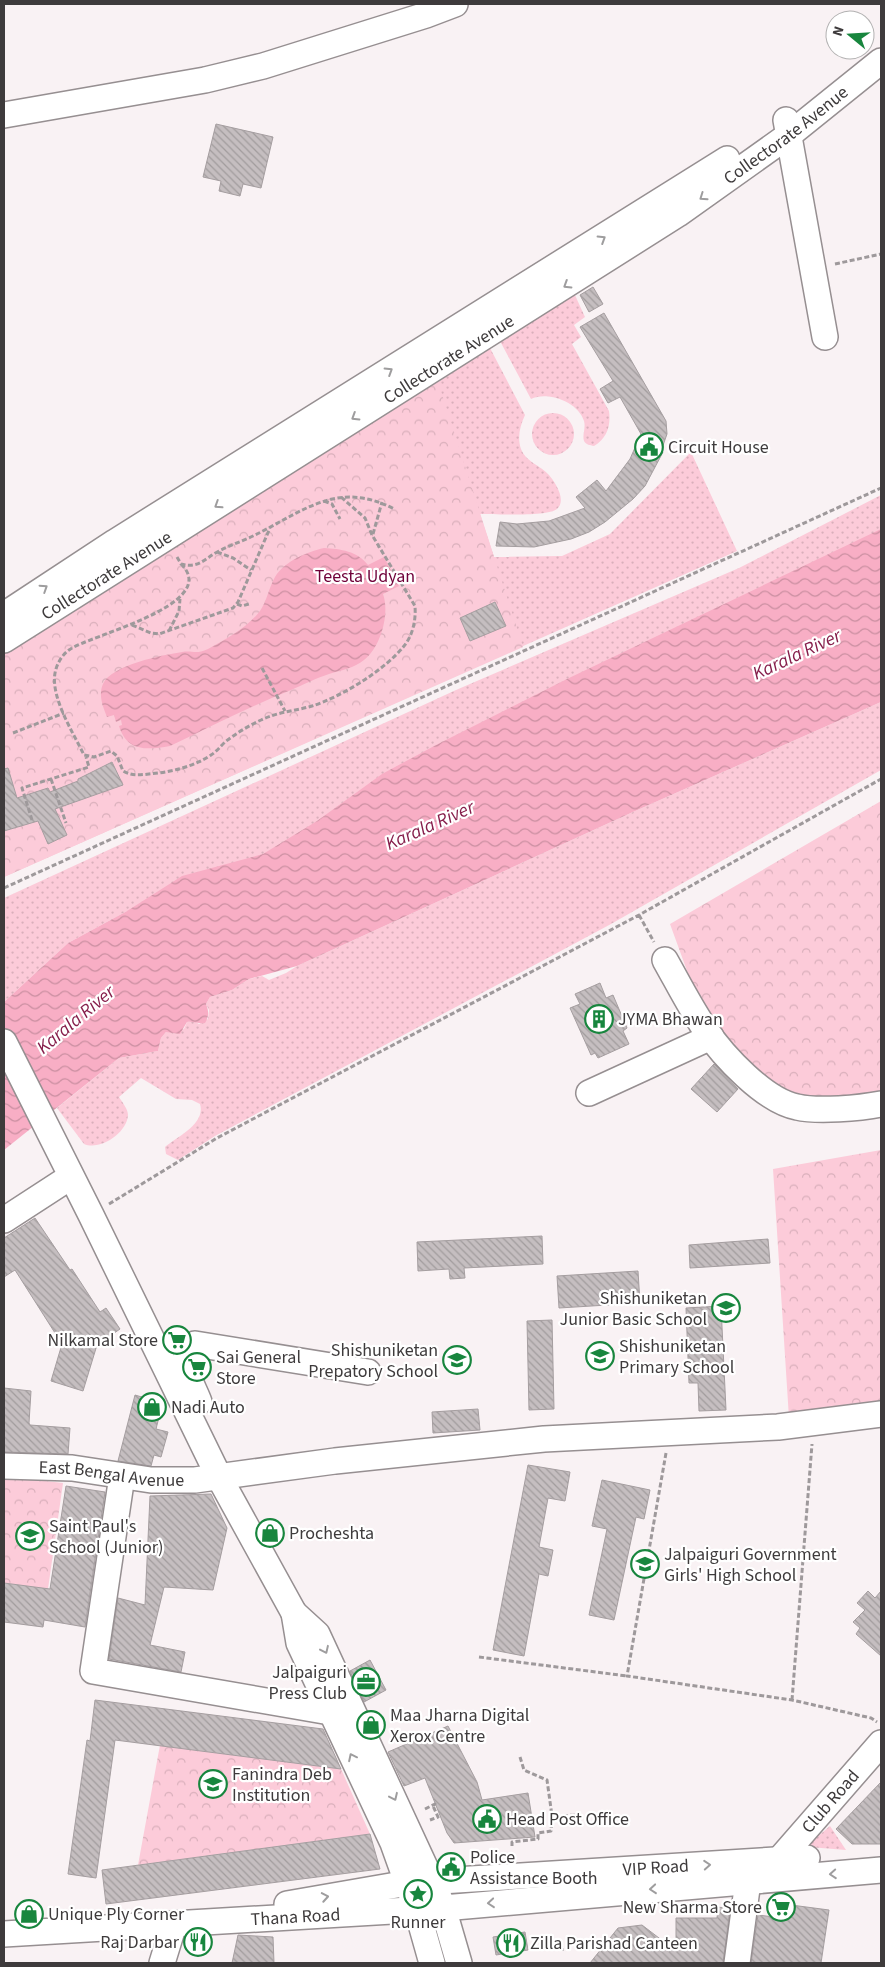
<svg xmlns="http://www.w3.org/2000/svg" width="885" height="1967" viewBox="0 0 885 1967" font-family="'Source Sans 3',sans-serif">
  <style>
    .grass { fill: url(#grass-dots) }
    .park { fill: url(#park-crowns) }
    .water { fill: url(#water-waves) }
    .building { fill: url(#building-back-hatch); stroke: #a59ea0 }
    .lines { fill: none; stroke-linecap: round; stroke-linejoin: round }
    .minor-casing { stroke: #968f91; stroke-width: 28 }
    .path { stroke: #9e999b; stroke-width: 3; stroke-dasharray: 5 2.5; stroke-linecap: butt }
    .minor { stroke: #fff; stroke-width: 25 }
    .oneway { stroke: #9e9d9e }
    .labels { text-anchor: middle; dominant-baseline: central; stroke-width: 4.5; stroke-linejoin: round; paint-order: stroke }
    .street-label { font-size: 18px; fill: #3e3b3c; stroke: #fff }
    .poi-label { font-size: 18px; fill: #3e3b3c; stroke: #fff; text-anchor: start }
    .park-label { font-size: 18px; fill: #6f0039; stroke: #fff }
    .water-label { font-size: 19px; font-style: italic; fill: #861e4b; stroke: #fff }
  </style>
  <defs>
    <pattern id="grass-dots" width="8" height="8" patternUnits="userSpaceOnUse" patternTransform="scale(1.25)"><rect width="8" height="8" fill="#fccbd9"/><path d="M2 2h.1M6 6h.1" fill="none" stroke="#d9afbb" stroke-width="1.8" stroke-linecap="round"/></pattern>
    <pattern id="park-crowns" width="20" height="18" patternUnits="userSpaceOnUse" patternTransform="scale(1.25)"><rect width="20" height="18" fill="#fccbd9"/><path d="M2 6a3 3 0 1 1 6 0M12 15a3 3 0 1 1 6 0" fill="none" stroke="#d9afbb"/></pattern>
    <pattern id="water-waves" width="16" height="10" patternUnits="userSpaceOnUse" patternTransform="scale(1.25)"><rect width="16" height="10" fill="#f8aec5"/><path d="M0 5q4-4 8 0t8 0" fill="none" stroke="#ca8fa1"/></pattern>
    <pattern id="building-back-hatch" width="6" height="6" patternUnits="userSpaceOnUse" patternTransform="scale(1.25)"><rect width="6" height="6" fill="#c5bec0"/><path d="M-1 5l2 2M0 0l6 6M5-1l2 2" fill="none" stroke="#a19c9d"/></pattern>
  </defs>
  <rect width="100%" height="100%" fill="#f9f2f4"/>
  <path class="grass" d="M574,293L585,317L574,325L581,337L572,344L609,411C611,426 607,438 594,446C590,445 586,445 584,441C582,435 586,428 584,421C578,402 548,391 531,399L500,341Z
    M490,348L525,415C520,426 517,437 521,449C526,462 540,465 549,475C555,482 567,500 557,509C547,517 495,514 480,514L494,557L562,556L610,534L691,452L737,551L4,877L179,539L438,382Z
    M532 434a21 21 0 1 1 42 0a21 21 0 1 1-42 0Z
    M881,495V551L150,912L127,911L68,943L4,1002V898L456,690L739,568Z
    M881,702V770L611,924L215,1136L178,1160L166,1154L165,1147C177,1137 206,1124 200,1104L192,1100L176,1099L141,1078L119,1097C122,1102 128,1109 128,1115C127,1133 100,1151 84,1144L57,1108L119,1058L158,1051L161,1038L166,1032H173L184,1029L187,1022L194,1021L199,1024L208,1019L209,1010L206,1004L210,997L232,990L249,979L262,976L269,980L286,973L297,966L633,812Z
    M830,1826L846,1850L809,1847V1844Z"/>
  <path class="park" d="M438,382L523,647L4,877V650L154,554Z
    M881,801V1096L799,1100L740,1061L704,1007L690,979L670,924Z
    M881,1150V1404L789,1418L773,1169Z
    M4,1476L63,1483L48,1589L4,1583Z
    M160,1745L341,1769L370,1834L138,1865Z"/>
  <path class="water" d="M881,529V702L633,812L297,966L249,979L232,990L210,997L206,1004C209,1011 209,1017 205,1023C198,1024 194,1021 187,1022L180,1034L166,1032L161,1038L158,1051L119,1058L4,1150V1002L68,943L127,911L182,876L263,854L317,821L382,774L436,745L569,678Z
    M324,548C341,549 357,551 368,565L384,557L399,586L383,594C390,613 381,647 364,660C354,668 342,670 329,674C316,678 303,685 291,690C249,707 210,727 170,746C147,750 127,752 119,726L122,725L121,720L116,722L114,715L107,717C103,707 98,695 103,684C111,665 163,655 182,652C193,650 195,655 208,649C225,640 248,627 260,611C267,601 269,587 275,577C285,561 307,552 324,548Z"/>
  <path class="building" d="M216,124L273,137L261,188L243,184L240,196L219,191L221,181L203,177Z
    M593,287L603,304L589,312L580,295Z
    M604,313L666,421L667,434L661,451L663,452L645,486L633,499L605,522L589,532L571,539L534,547L496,546L500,522L517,524L549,521L585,508L576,497L597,480L606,491L630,459L641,434L620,397L608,403L600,389L613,381L580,327Z
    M495,602L506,626L470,641L460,618Z
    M112,762L123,785L55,809L67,835L48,844L38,821L4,831V769L8,768L17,798L48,788L50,792L78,781V779Z
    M600,983L606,998L613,995L627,1028L623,1031L629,1044L598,1058L595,1053L591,1055L570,1008L580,1004L575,994Z
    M714,1064L738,1089L717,1112L691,1089Z
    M35,1218L70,1270L72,1269L100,1312L106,1308L120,1329L97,1345L83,1391L51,1381L62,1344L15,1270L4,1277V1238Z
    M542,1236L543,1264L464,1268L465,1278L450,1279L449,1269L418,1271L417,1242Z
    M768,1239L770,1263L690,1268L689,1245Z
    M638,1271L640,1303L559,1308L557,1276Z
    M721,1306L726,1410L699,1411L698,1383H689L686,1308Z
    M552,1320L554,1409L529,1410L527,1321Z
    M4,1388L31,1391L29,1423L30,1425L70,1428L68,1454L4,1452Z
    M135,1395L152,1400L159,1417L156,1429L168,1432L161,1457L154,1455L151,1466L118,1461Z
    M478,1409L480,1430L433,1433L432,1412Z
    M528,1465L570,1472L565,1501L548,1498L539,1547L553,1550L548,1576L539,1574L524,1656L493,1650Z
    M602,1480L650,1490L644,1519L636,1517L614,1620L589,1615L607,1529L592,1526Z
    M66,1486L105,1492L85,1627L44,1620L43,1627L4,1622V1583L50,1589Z
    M211,1494L227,1528L213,1590L164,1587L150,1645L185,1652L181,1672L109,1659L118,1598L145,1605L150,1496Z
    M868,1591L875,1598L881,1591V1656L856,1634L860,1628L853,1622L865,1610L857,1603Z
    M370,1660L386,1690L364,1702L350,1671Z
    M95,1700L323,1729L341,1769L115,1740L96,1878L68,1874L87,1740L90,1741Z
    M448,1726L477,1782L482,1800L528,1793L535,1837L454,1843L447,1833L425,1778L404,1786L388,1752Z
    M881,1782V1844H852L836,1829Z
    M370,1834L380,1869L106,1904L102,1870Z
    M776,1903L829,1910L821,1963H751L758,1915L774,1917Z
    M718,1907L730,1909L723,1963H590L618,1928L642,1925L676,1951V1918H717Z
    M525,1932L528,1950L496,1955L493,1937Z
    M238,1935L273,1937L274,1963H232Z"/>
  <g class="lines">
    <defs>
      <g id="minor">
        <path d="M4,115L205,80L263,66L426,15L455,4"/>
        <path d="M786,120L825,337"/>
        <path d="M4,615L115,542L727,159"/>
        <path id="s1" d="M4,640L678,214L789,135L881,61"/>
        <path d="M665,960C678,983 690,1007 705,1029C723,1056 765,1101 797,1107C818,1112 860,1108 881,1104"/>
        <path d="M4,1042L91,1215L219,1477L294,1613L317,1634L438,1895L443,1908L459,1963"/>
        <path d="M589,1093L711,1037"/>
        <path d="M4,1220L61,1183"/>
        <path d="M199,1402C192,1383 174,1358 195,1344L368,1372"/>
        <path id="s2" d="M4,1466L72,1468L151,1480H195L335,1461L544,1439L778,1427L881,1414"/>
        <path d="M122,1476L93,1671L330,1712"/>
        <path d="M294,1613L299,1643L393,1843L417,1910L432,1963"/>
        <path id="s3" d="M780,1870L779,1860L881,1743"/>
        <path id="s4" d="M287,1904L408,1883L807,1858"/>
        <path id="s5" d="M4,1934L443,1908L881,1870"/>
        <path d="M162,1963L174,1924"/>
        <path d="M737,1963L748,1881"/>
      </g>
    </defs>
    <use href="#minor" class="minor-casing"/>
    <path class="path" d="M835,264L881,254
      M324,501L332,504L340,519
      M373,534L382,502
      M217,552L233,558L251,570
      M177,557L181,564C199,569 205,558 219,551C233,544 248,539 261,532C307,508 341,481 394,509
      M181,564C223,605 86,636 69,650C63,654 58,662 56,669C48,694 73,732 84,755L94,757L111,751L117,756L123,771C131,776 140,775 149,774C171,772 193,767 211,755C216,752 220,747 225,742C235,734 248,726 261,720C277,712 295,711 312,706C341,697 385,670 404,646C413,635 416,620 415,606L372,535L365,518L341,497
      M237,604L242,606L249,604
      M132,625L151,633L159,634L233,608L238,602L270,528
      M169,631L179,611L180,599
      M262,668L285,711
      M13,733L64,713
      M51,779L66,823
      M32,820L22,788L89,767L86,757
      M4,888L881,488
      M639,915L654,942
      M109,1204L217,1138L639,915L881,779
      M666,1453L627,1676L792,1700L871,1718L877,1722
      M479,1657L627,1676
      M792,1700L812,1444
      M520,1757L524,1770L547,1780L552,1816
      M425,1809L435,1804L433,1806L438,1817L430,1820
      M512,1846V1842L538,1839V1833L551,1831L552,1816L580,1815
      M562,1951V1948"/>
    <use href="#minor" class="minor"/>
  </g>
  <defs><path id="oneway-chevron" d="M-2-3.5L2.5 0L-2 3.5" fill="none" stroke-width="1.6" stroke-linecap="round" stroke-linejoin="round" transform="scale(1.25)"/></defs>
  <g class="oneway">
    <use href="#oneway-chevron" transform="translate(703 197) rotate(145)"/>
    <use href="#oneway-chevron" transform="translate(602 239) rotate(-32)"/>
    <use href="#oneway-chevron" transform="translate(567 285) rotate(148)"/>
    <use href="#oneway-chevron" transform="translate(389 371) rotate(-32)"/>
    <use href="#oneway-chevron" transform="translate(355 417) rotate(148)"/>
    <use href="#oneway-chevron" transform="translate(218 505) rotate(147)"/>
    <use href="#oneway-chevron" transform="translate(44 588) rotate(-33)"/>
    <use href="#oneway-chevron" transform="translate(325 1650) rotate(65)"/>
    <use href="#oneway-chevron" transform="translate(352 1757) rotate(-116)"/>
    <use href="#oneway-chevron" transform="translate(394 1797) rotate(65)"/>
    <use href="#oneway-chevron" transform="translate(707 1865) rotate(-4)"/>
    <use href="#oneway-chevron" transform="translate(833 1874) rotate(176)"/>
    <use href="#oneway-chevron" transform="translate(653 1889) rotate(175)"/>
    <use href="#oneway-chevron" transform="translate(325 1897) rotate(-10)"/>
    <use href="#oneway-chevron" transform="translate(491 1903) rotate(175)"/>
  </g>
  <defs>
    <symbol id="civic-ring" viewBox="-11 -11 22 22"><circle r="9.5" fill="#fff" stroke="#18863e" stroke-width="1.5"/><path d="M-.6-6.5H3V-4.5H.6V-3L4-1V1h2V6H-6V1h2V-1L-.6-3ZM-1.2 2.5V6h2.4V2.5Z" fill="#18863e"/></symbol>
    <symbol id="building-ring" viewBox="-11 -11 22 22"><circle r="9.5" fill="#fff" stroke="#18863e" stroke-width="1.5"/><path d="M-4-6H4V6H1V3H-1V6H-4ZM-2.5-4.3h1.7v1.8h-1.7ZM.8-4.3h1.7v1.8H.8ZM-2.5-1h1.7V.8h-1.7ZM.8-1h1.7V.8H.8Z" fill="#18863e"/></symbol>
    <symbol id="school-ring" viewBox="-11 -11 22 22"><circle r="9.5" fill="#fff" stroke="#18863e" stroke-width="1.5"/><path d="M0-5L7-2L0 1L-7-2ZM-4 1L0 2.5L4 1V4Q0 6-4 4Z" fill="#18863e"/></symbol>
    <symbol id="supermarket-ring" viewBox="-11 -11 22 22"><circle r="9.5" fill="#fff" stroke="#18863e" stroke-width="1.5"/><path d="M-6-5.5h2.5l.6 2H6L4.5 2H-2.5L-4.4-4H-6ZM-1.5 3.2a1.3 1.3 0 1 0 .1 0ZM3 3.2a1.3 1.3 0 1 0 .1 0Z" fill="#18863e"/></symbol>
    <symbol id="shop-ring" viewBox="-11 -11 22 22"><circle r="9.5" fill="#fff" stroke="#18863e" stroke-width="1.5"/><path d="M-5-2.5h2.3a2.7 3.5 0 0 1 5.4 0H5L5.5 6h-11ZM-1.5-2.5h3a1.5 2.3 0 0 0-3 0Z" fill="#18863e"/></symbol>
    <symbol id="office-ring" viewBox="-11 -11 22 22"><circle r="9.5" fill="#fff" stroke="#18863e" stroke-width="1.5"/><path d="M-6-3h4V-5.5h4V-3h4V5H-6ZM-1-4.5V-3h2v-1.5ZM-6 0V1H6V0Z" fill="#18863e"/></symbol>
    <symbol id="sight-ring" viewBox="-11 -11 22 22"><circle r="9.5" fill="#fff" stroke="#18863e" stroke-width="1.5"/><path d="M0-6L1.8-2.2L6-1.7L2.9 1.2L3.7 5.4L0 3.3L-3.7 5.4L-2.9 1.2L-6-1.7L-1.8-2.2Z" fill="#18863e"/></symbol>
    <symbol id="restaurant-ring" viewBox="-11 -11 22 22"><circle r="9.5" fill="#fff" stroke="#18863e" stroke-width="1.5"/><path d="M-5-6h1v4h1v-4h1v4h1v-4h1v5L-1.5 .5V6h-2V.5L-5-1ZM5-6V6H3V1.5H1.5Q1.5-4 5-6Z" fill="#18863e"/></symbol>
  </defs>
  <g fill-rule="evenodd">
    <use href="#civic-ring" x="633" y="431" width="32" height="32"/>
    <use href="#building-ring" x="583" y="1003" width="32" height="32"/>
    <use href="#school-ring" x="710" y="1292" width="32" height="32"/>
    <use href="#supermarket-ring" x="161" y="1324" width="32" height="32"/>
    <use href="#school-ring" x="584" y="1340" width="32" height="32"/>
    <use href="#school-ring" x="441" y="1344" width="32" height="32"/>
    <use href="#supermarket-ring" x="181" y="1351" width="32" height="32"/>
    <use href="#shop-ring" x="136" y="1391" width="32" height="32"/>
    <use href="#shop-ring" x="254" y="1517" width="32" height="32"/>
    <use href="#school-ring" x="14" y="1520" width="32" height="32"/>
    <use href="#school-ring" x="629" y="1548" width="32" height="32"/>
    <use href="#office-ring" x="350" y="1666" width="32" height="32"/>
    <use href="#shop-ring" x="355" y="1709" width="32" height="32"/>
    <use href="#school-ring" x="197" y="1768" width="32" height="32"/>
    <use href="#civic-ring" x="471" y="1803" width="32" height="32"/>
    <use href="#civic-ring" x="435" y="1851" width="32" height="32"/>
    <use href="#sight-ring" x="402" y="1878" width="32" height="32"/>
    <use href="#supermarket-ring" x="765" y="1891" width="32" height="32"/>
    <use href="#shop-ring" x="13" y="1898" width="32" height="32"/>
    <use href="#restaurant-ring" x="182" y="1926" width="32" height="32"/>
    <use href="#restaurant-ring" x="495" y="1927" width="32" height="32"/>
  </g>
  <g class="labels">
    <g class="street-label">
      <text stroke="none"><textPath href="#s1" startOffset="931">Collectorate Avenue</textPath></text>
      <text stroke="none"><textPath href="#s1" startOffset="526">Collectorate Avenue</textPath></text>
      <text stroke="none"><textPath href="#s1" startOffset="121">Collectorate Avenue</textPath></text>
      <text stroke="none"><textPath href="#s2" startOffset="108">East Bengal Avenue</textPath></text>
      <text stroke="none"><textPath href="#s3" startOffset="88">Club Road</textPath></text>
      <text stroke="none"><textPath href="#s4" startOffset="371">VIP Road</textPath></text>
      <text stroke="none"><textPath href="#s5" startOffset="292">Thana Road</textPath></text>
    </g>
    <g class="poi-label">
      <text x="668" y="447">Circuit House</text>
      <text x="618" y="1019">JYMA Bhawan</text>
      <text x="707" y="1298" text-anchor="end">Shishuniketan<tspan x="707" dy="21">Junior Basic School</tspan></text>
      <text x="158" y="1340" text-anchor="end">Nilkamal Store</text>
      <text x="619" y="1346">Shishuniketan<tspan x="619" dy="21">Primary School</tspan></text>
      <text x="438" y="1350" text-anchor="end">Shishuniketan<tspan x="438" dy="21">Prepatory School</tspan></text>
      <text x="216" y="1357">Sai General<tspan x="216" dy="21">Store</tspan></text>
      <text x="171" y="1407">Nadi Auto</text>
      <text x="49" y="1526">Saint Paul's<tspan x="49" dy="21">School (Junior)</tspan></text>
      <text x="289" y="1533">Procheshta</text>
      <text x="664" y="1554">Jalpaiguri Government<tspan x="664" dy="21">Girls' High School</tspan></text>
      <text x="347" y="1672" text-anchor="end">Jalpaiguri<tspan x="347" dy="21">Press Club</tspan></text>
      <text x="390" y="1715">Maa Jharna Digital<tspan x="390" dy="21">Xerox Centre</tspan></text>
      <text x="232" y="1774">Fanindra Deb<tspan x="232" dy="21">Institution</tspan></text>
      <text x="506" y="1819">Head Post Office</text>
      <text x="470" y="1857">Police<tspan x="470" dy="21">Assistance Booth</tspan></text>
      <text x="762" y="1907" text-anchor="end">New Sharma Store</text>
      <text x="48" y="1914">Unique Ply Corner</text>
      <text x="418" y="1922" text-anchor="middle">Runner</text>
      <text x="179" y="1942" text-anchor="end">Raj Darbar</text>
      <text x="530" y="1943">Zilla Parishad Canteen</text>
    </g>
    <g class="park-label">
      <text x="365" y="576">Teesta Udyan</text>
    </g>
    <g class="water-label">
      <text transform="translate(797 655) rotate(-25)">Karala River</text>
      <text transform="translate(430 826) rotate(-24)">Karala River</text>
      <text transform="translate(76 1020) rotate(-40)">Karala River</text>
    </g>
  </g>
  <rect width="885" height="1967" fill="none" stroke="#3e3b3c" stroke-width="10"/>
  <g transform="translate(850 35) rotate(288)"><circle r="24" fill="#ffffff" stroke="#b2b1b1"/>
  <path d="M0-4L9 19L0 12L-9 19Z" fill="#18863e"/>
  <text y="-8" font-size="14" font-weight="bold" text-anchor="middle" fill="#3e3b3c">N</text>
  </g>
</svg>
